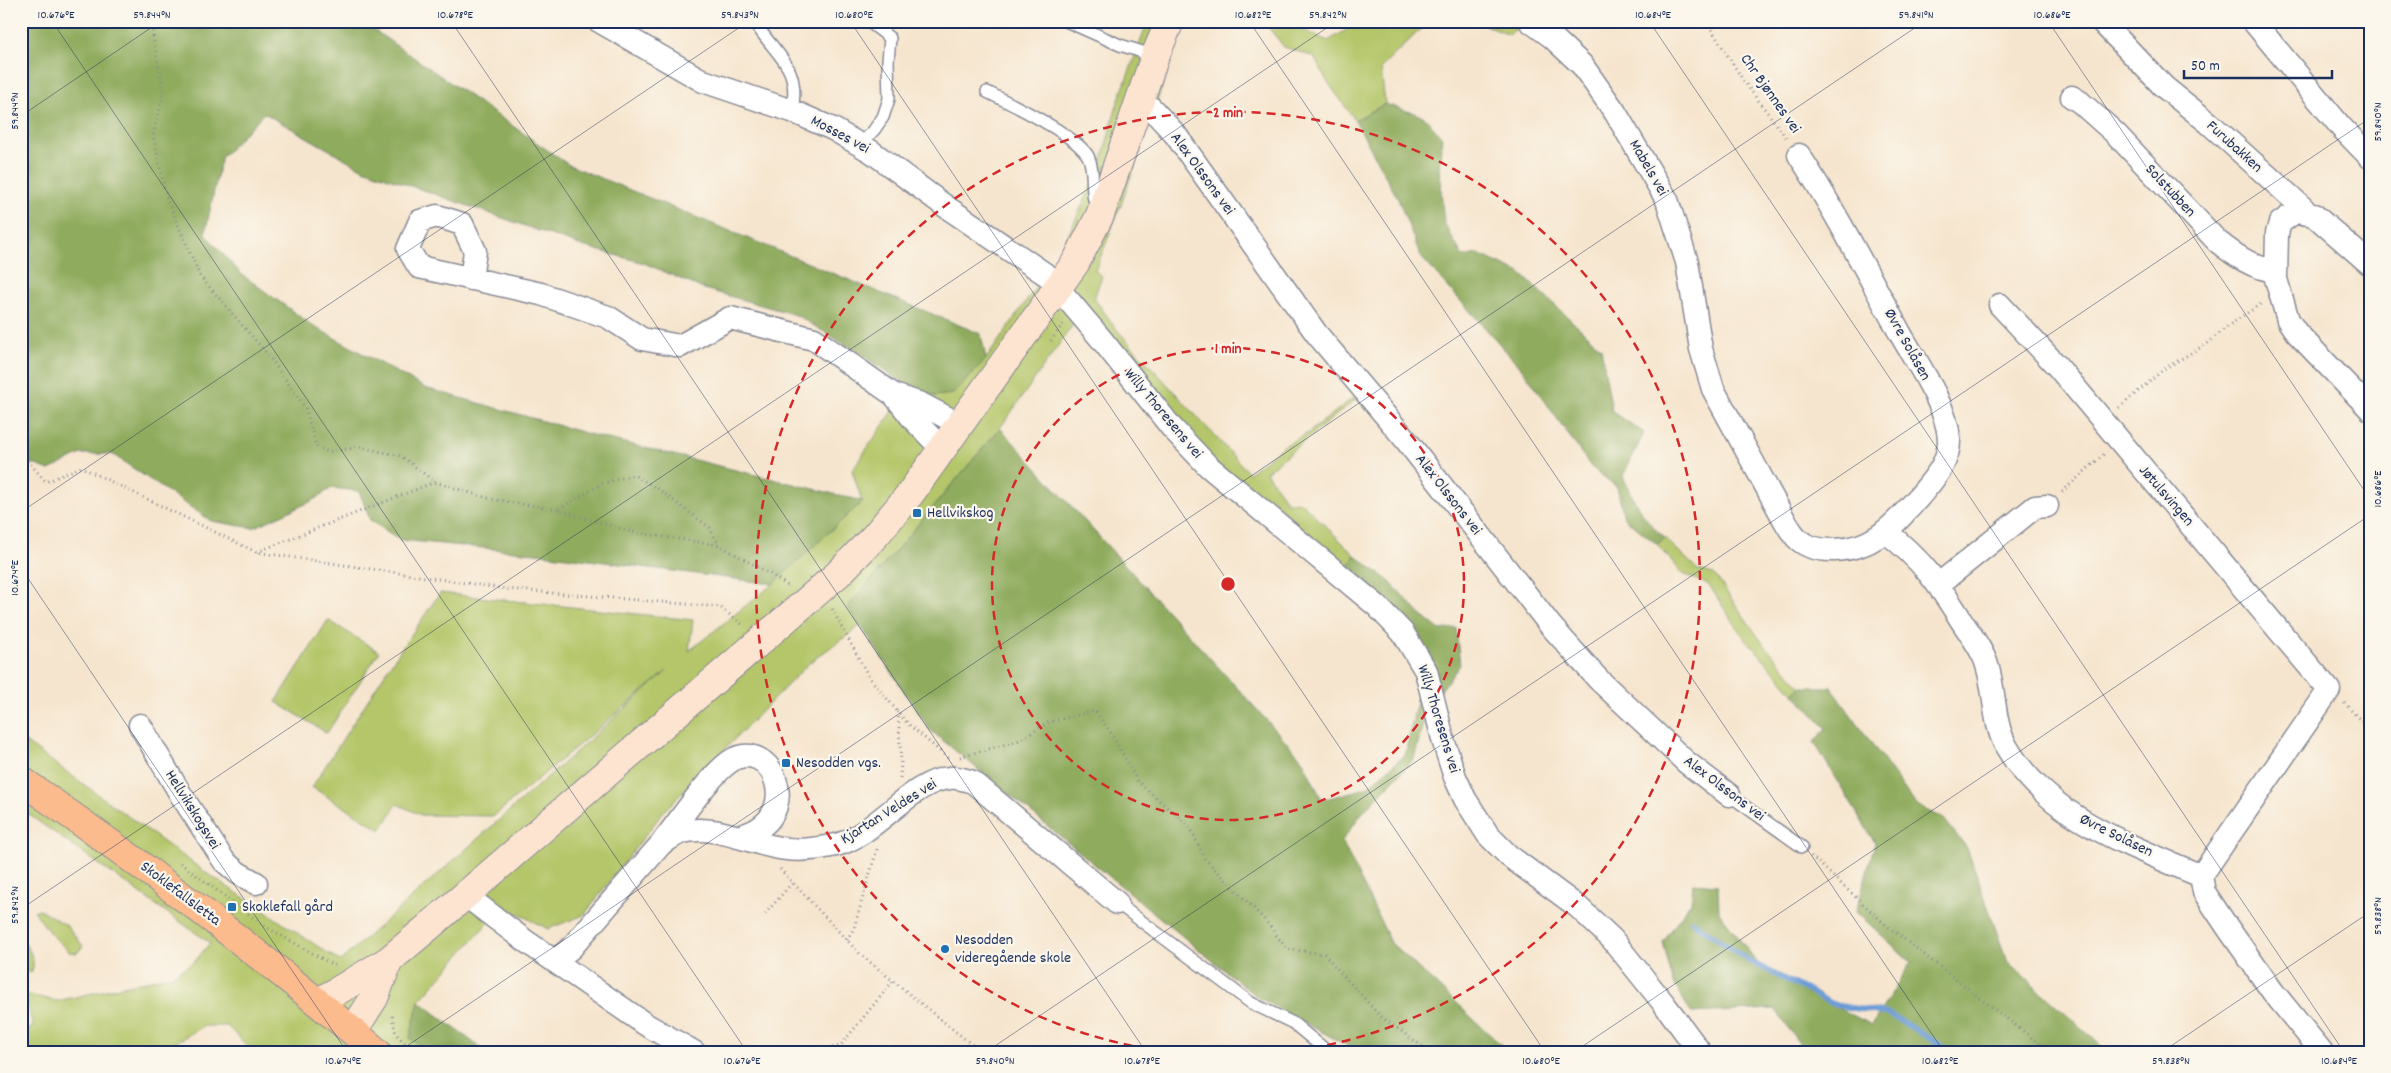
<svg xmlns="http://www.w3.org/2000/svg" width="2391" height="1073" viewBox="0 0 2391 1073" font-family="Dekko,sans-serif">
  <style>
    .green { fill: #b4c669; stroke: #687a64 }
    .forest { fill: #8fab5d; stroke: #556d5e }
    .lines { fill: none; stroke-linecap: round; stroke-linejoin: round }
    .stream { stroke: #6c9cd5; stroke-width: 5.5 }
    .lane-casing { stroke: #888a96; stroke-width: 14 }
    .street-casing { stroke: #888a96; stroke-width: 25 }
    .secondary-casing { stroke: #888a96; stroke-width: 30 }
    .primary-casing { stroke: #888a96; stroke-width: 30 }
    .path { stroke: #888a96; stroke-width: 3; stroke-dasharray: 1 4; stroke-linecap: butt }
    .lane { stroke: #fff; stroke-width: 11 }
    .street { stroke: #fff; stroke-width: 22 }
    .secondary { stroke: #fde4d1; stroke-width: 28 }
    .primary { stroke: #fbbb8d; stroke-width: 28 }
    .ticks { fill: none; stroke: #1b2f5e; stroke-width: 1; stroke-opacity: 0.45 }
    .ring { fill: none; stroke: #d62828; stroke-width: 2.5; stroke-dasharray: 9 6 }
    .poi-dot { fill: #1f6fb2; stroke: #fbf7ec; stroke-width: 2 }
    .labels { text-anchor: middle; dominant-baseline: central; stroke-width: 4.5; stroke-linejoin: round; paint-order: stroke }
    .street-label { font-size: 16px; fill: #1b2f5e; stroke: #fbf7ec }
    .poi-label { font-size: 16px; fill: #1b2f5e; stroke: #fbf7ec; text-anchor: start }
    .centre { fill: #d62828; stroke: #fbf7ec; stroke-width: 2.5 }
    .ring-label { font-size: 15px; text-anchor: middle; font-weight: bold; fill: #d62828; stroke: #fbf7ec; stroke-width: 4.5; stroke-linejoin: round; paint-order: stroke }
    .neatline { fill: none; stroke: #1b2f5e; stroke-width: 2 }
    .ticks-label { font-size: 12px; text-anchor: middle; fill: #1b2f5e }
  </style>
  <rect width="100%" height="100%" fill="#fbf7ec"/>
  <filter id="ink" filterUnits="userSpaceOnUse"><feTurbulence type="fractalNoise" baseFrequency=".02" numOctaves="2"/><feDisplacementMap in="SourceGraphic" scale="10" xChannelSelector="R" yChannelSelector="G"/><feConvolveMatrix kernelMatrix="1 2 1 2 8 2 1 2 1" color-interpolation-filters="sRGB"/></filter>
  <filter id="wash" filterUnits="userSpaceOnUse"><feTurbulence type="fractalNoise" baseFrequency=".0096" numOctaves="4" result="noise"/><feDisplacementMap in="SourceGraphic" scale="20" xChannelSelector="R" yChannelSelector="G"/><feGaussianBlur stdDeviation="1.12" result="paint"/><feColorMatrix in="noise" values="0 0 0 0 0 0 0 0 0 0 0 0 0 0 0 0 0 1.4 0 .05"/><feComposite in="paint" operator="in"/></filter>
  <g filter="url(#wash)">
    <rect width="100%" height="100%" fill="#f6e5ce"/>
    <path class="green" d="M1148,21H1183L1168,59L1161,90L1122,202L1095,271L1102,276L1094,298L1118,331L1249,473L1282,447L1308,433L1354,397L1356,399L1266,472L1287,502H1301L1355,555L1345,573L1207,457L1084,309L1000,428L848,607L860,626L809,663L664,811L584,915L548,929L503,906L419,1001L410,1038L427,1052H251L250,1049L227,1026H204L159,1052H21V1034L33,1027L25,994L57,1001L173,975L195,961L210,943L21,809V739L208,874L340,961L667,671L494,816L421,815L397,804L381,830L312,787L391,664L440,593L693,620L689,651L773,584L862,501L852,470L911,385L934,396L953,394L986,359L1059,254L1099,170L1117,105Z
      M1263,21H1295L1303,30L1328,41L1361,21H1429L1381,68L1385,104L1355,120L1327,81L1314,57L1284,47Z
      M1475,21H1525L1509,35Z
      M1665,538L1698,570L1714,574L1762,642L1801,687L1793,693L1739,631L1709,585L1683,574L1657,544Z
      M328,620L379,652L327,733L276,702Z
      M39,909L66,925L83,946L77,953L69,952L49,932L34,911Z
      M21,940C30,947 37,963 31,973L21,969Z"/>
    <path class="forest" d="M21,21H361L569,165L981,334L986,359L953,394L934,396L894,377L856,351L796,315L701,288L644,263L582,246L363,169L264,113L221,158L205,234L241,274L313,326L425,388L596,436L863,501L773,584L535,553L400,540L370,520L359,491L332,488L310,502L253,528L211,521L112,454H81L49,470L21,459V193L28,186L21,172Z
      M1385,104L1423,116L1442,137L1439,168L1444,223L1463,257L1478,254L1520,273L1601,348L1612,411L1644,433L1623,476C1633,500 1644,521 1665,538L1657,544L1624,518L1617,487L1591,467L1523,370L1421,257L1398,199L1355,120Z
      M1000,428L1302,759L1322,800L1366,788L1405,755L1420,687L1402,622L1345,573L1355,555L1390,582L1421,615L1440,630L1456,628L1460,665L1427,709L1414,759L1363,812L1342,841L1391,943L1509,1052H1359L1257,997L930,730L848,607Z
      M1801,687H1831L1916,805L1944,819L1967,848L2007,961L2108,1052H1805L1775,1009L1691,1013L1673,982L1663,942L1691,902L1693,883L1718,885L1719,912L1763,970L1872,1025L1911,962L1856,912L1875,843L1814,742L1826,728L1793,693Z
      M419,1001L486,1052H427L410,1038Z"/>
    <g class="lines">
      <path class="stream" d="M1692,921L1749,961L1835,1005L1889,1014L1952,1052"/>
    </g>
  </g>
  <g filter="url(#ink)">
    <g class="lines">
      <defs>
        <path id="lane" d="M754,21C776,57 801,64 792,111
          M1066,21L1120,45L1155,56
          M987,92C1010,103 1076,135 1088,156C1096,172 1089,193 1097,209
          M860,145L874,130L883,117L889,99L888,61L890,38L873,25
          M1729,795L1802,847
          M1117,903L1251,1003L1293,1023L1328,1052"/>
        <path id="street" d="M599,21L703,81L792,111L833,129L872,152L945,206L1048,276L1102,340L1172,428L1208,466L1377,606L1403,633L1426,671L1444,743L1455,777L1465,799L1488,835L1509,856L1578,907L1612,939L1665,1005L1700,1052
          M1530,21L1552,37L1582,65L1615,112L1667,200L1687,262L1701,349L1713,389L1785,521C1789,528 1793,535 1799,540C1818,556 1857,551 1877,537C1893,527 1906,511 1918,498C1932,481 1950,463 1949,439C1947,405 1916,362 1900,333C1867,273 1836,212 1799,155
          M2101,21L2164,87L2209,123L2303,208L2302,212
          M2253,21L2341,127L2370,157
          M2072,97L2080,102L2116,134L2217,241C2234,255 2254,269 2276,271
          M1139,102L1151,108L1175,134L1316,333L1406,440L1550,625L1598,679L1686,762L1729,795
          M2370,264L2314,215L2295,212L2280,223L2277,233L2276,279L2288,320L2296,332L2370,409
          M471,279L475,251L462,224L437,216L420,221L408,249L419,267L541,294L608,317L642,339L680,346L730,318L814,339L894,395L913,419L943,450
          M2000,305L2057,366L2329,690L2201,876
          M894,395L921,404L961,425
          M1885,531C1923,561 1938,583 1963,623C1971,635 1981,648 1986,662C1996,690 1992,720 2006,746C2047,818 2130,845 2201,876
          M1939,584L2035,507L2047,506
          M140,725L181,795L224,861L238,873L256,883
          M664,840C681,819 712,771 734,759C771,741 799,806 756,830C751,833 744,835 738,837
          M2201,876L2204,892L2228,928L2273,992L2322,1052
          M465,895L524,940L645,1024L694,1052
          M555,961L571,948L662,843C669,840 676,834 682,832C718,823 753,846 787,849C802,851 822,848 836,845C876,835 912,780 950,778C957,777 966,780 973,782L1117,903"/>
        <path id="secondary" d="M319,1002L389,960L426,929L838,574L875,536L910,494L1076,262L1100,215L1155,56L1170,21
          M353,1031L374,998L389,960"/>
        <path id="primary" d="M21,780C144,865 263,955 377,1052"/>
      </defs>
      <use href="#lane" class="lane-casing"/>
      <use href="#street" class="street-casing"/>
      <use href="#secondary" class="secondary-casing"/>
      <use href="#primary" class="primary-casing"/>
      <path class="path" d="M153,21V38L164,92L153,135L167,199L200,276L268,355L305,407L316,446L328,452L360,447L401,456L435,482L491,499L559,510L632,532L719,545L772,575L789,587
        M1706,21L1743,80L1788,140
        M1051,341L1063,324
        M2119,408L2164,369L2208,343L2228,326L2262,303
        M21,453L46,482L81,467L256,552L506,589L720,607L743,625
        M2062,492L2104,454
        M559,509L603,483L634,475L658,489L710,528L719,545
        M257,552L435,482
        M832,609L869,677L908,724L948,758
        M2344,703L2370,730
        M898,712L901,761L900,779
        M21,753L27,757
        M960,757L1020,740L1049,722L1095,711L1111,733L1138,782L1190,827L1205,859L1264,919L1287,949L1324,954L1380,1016L1430,1052
        M1811,856L1887,926L2050,1052
        M180,863L266,927L335,966
        M780,869L860,954L981,1052
        M765,914L792,883
        M847,940L854,928L878,846
        M392,1016L396,1034L414,1052
        M818,1052L841,1045L893,981"/>
      <use href="#lane" class="lane"/>
      <use href="#street" class="street"/>
      <use href="#secondary" class="secondary"/>
      <use href="#primary" class="primary"/>
    </g>
  </g>
  <path class="ticks" d="M52,21L747,1052M451,21L1146,1052M850,21L1545,1052M1249,21L1944,1052M1649,21L2344,1052M2048,21L2370,499M21,116L161,21M21,512L749,21M21,568L347,1052M21,909L1337,21M398,1052L1925,21M986,1052L2370,118M1574,1052L2370,515M2162,1052L2370,912"/>
  <g class="ring">
    <circle cx="1228" cy="584" r="236"/>
    <path d="M1162 1051A472 472 0 1 1 1294 1051"/>
  </g>
  <g class="poi-dot">
    <rect x="912" y="508" width="10" height="10" rx="2.5"/>
    <rect x="781" y="758" width="10" height="10" rx="2.5"/>
    <rect x="227" y="902" width="10" height="10" rx="2.5"/>
    <circle cx="945" cy="949" r="5"/>
  </g>
  <g class="labels">
    <g class="street-label">
      <text transform="translate(1770 94) rotate(55)">Chr Bjønnes vei</text>
      <text transform="translate(840 135) rotate(28)">Mosses vei</text>
      <text transform="translate(2234 147) rotate(42)">Furubakken</text>
      <text transform="translate(1648 168) rotate(60)">Mabels vei</text>
      <text transform="translate(1202 174) rotate(54)">Alex Olssons vei</text>
      <text transform="translate(2170 191) rotate(47)">Solstubben</text>
      <text transform="translate(1907 345) rotate(61)">Øvre Solåsen</text>
      <text transform="translate(1163 414) rotate(50)">Willy Thoresens vei</text>
      <text transform="translate(1448 495) rotate(52)">Alex Olssons vei</text>
      <text transform="translate(2166 496) rotate(49)">Jøtulsvingen</text>
      <text transform="translate(1438 719) rotate(73)">Willy Thoresens vei</text>
      <text transform="translate(1724 789) rotate(37)">Alex Olssons vei</text>
      <text transform="translate(192 810) rotate(58)">Hellvikskogsvei</text>
      <text transform="translate(889 812) rotate(-32)">Kjartan Veldes vei</text>
      <text transform="translate(2116 836) rotate(26)">Øvre Solåsen</text>
      <text transform="translate(180 894) rotate(37)">Skoklefallsletta</text>
    </g>
    <g class="poi-label">
      <text x="927" y="513">Hellvikskog</text>
      <text x="796" y="763">Nesodden vgs.</text>
      <text x="242" y="907">Skoklefall gård</text>
      <text x="955" y="940">Nesodden<tspan x="955" dy="18">videregående skole</tspan></text>
    </g>
  </g>
  <circle cx="1228" cy="584" r="8" class="centre"/>
  <g class="ring-label">
    <text x="1228" y="117">2 min</text>
    <text x="1228" y="353">1 min</text>
  </g>
  <rect width="2391" height="1073" fill="none" stroke="#fbf7ec" stroke-width="55"/>
  <path d="M2184 70v8h148v-8" fill="none" stroke="#1b2f5e" stroke-width="2.5"/>
  <text x="2191" y="70" font-size="15" fill="#1b2f5e" stroke="#fbf7ec" stroke-width="4" paint-order="stroke">50 m</text>
  <rect x="28" y="28" width="2336" height="1018" class="neatline"/>
  <g class="ticks-label">
    <text x="56" y="18">10.676°E</text>
    <text x="152" y="18">59.844°N</text>
    <text x="455" y="18">10.678°E</text>
    <text x="740" y="18">59.843°N</text>
    <text x="854" y="18">10.680°E</text>
    <text x="1253" y="18">10.682°E</text>
    <text x="1328" y="18">59.842°N</text>
    <text x="1653" y="18">10.684°E</text>
    <text x="1916" y="18">59.841°N</text>
    <text x="2052" y="18">10.686°E</text>
    <text transform="translate(14 111) rotate(-90)" y="4">59.844°N</text>
    <text transform="translate(2377 122) rotate(-90)" y="4">59.840°N</text>
    <text transform="translate(2377 489) rotate(-90)" y="4">10.686°E</text>
    <text transform="translate(14 578) rotate(-90)" y="4">10.674°E</text>
    <text transform="translate(14 905) rotate(-90)" y="4">59.842°N</text>
    <text transform="translate(2377 916) rotate(-90)" y="4">59.838°N</text>
    <text x="343" y="1064">10.674°E</text>
    <text x="742" y="1064">10.676°E</text>
    <text x="995" y="1064">59.840°N</text>
    <text x="1142" y="1064">10.678°E</text>
    <text x="1541" y="1064">10.680°E</text>
    <text x="1940" y="1064">10.682°E</text>
    <text x="2171" y="1064">59.838°N</text>
    <text x="2339" y="1064">10.684°E</text>
  </g>
</svg>
